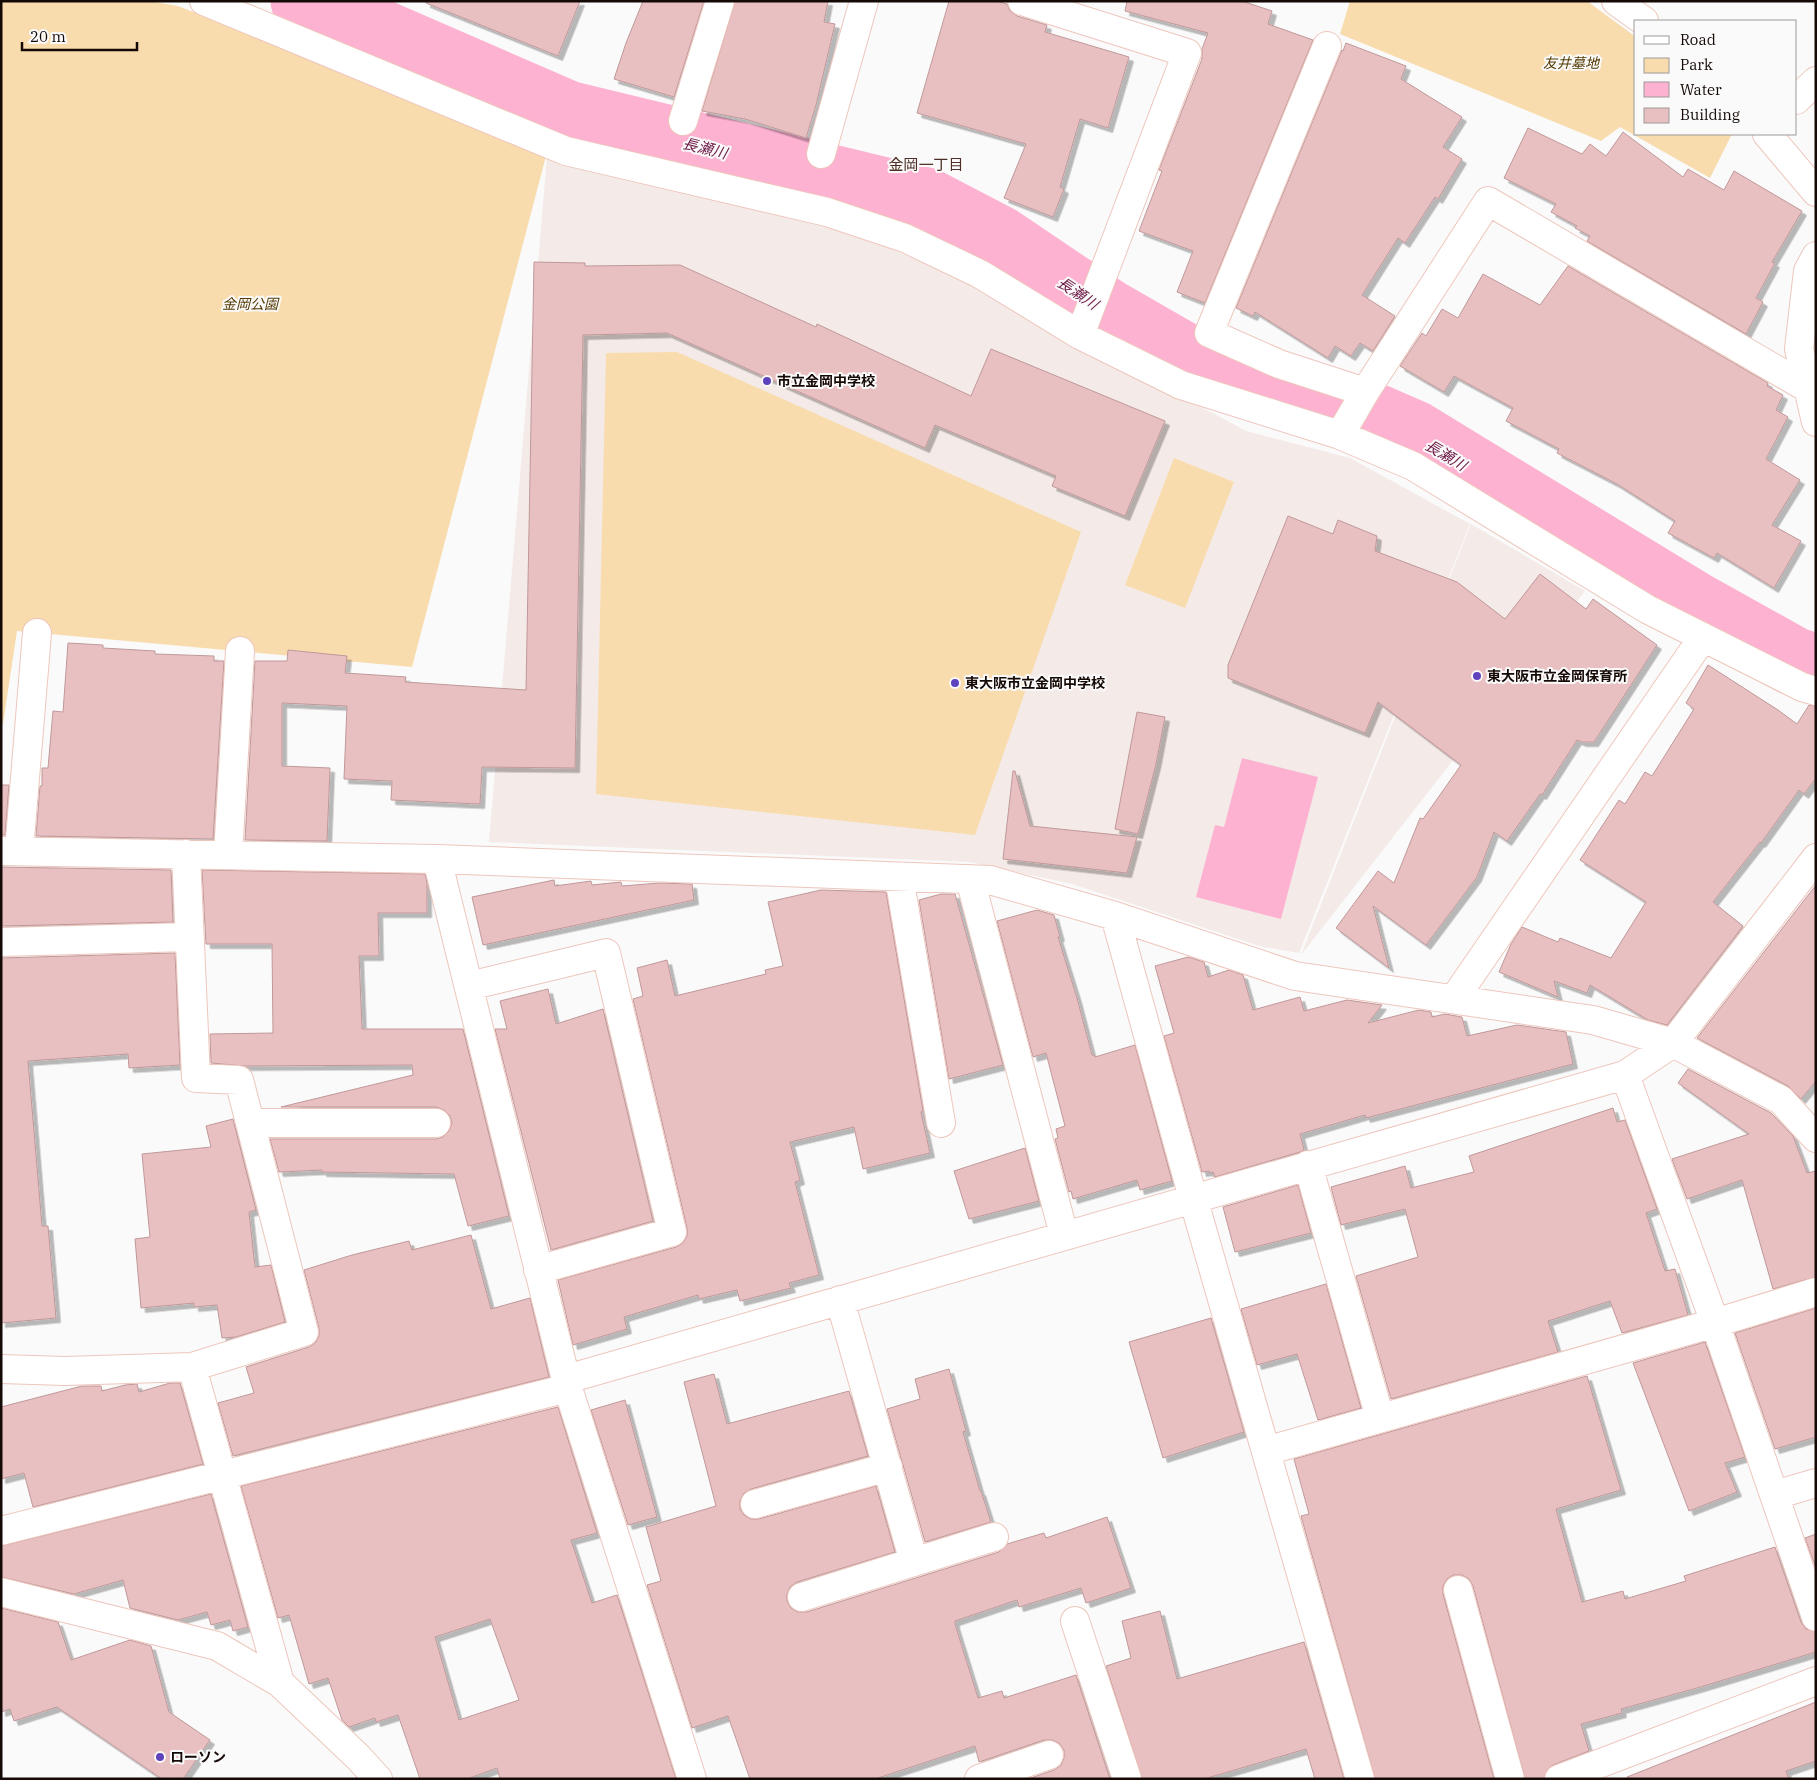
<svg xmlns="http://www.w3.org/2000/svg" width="1817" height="1780" viewBox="0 0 1817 1780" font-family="'IBM Plex Serif','Noto Sans JP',serif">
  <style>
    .built { fill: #f4eae7 }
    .green { fill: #f9dcae }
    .water { fill: #fdb2d1 }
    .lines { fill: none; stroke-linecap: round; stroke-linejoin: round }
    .river { stroke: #fdb2d1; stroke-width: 69 }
    .building { fill: #e9c0c2; stroke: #bf989a; fill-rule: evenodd; filter: url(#shadow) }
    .minor-casing { stroke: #eec6bc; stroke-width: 30 }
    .minor { stroke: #fff; stroke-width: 28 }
    .poi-dot { fill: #5e43bc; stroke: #fafafa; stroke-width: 2 }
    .labels { text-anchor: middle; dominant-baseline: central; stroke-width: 4; stroke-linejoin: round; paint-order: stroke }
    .park-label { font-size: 14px; font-style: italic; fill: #543a02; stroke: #fafafa }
    .poi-label { font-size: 14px; font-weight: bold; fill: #150906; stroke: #fafafa; text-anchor: start }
    .water-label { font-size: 15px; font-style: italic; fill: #6e1a47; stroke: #fafafa }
    .neighbourhood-label { font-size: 15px; fill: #4d2e26; stroke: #fafafa }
  </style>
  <defs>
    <filter id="shadow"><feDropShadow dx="4.5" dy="4.5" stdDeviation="0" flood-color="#0004"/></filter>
  </defs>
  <rect width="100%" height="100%" fill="#fafafa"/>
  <path class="built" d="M547,157L849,231L977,286L1246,431L1350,458L1470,524L1299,953L1259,946L1072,884L970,862L489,842Z
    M1471,524L1585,591L1301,955Z"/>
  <path class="green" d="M1,1H149L178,6L258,37L411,102L546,156L412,667L17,631L3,724H1Z
    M1350,1H1587L1636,37V134H1732L1710,178L1620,127L1601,141L1340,34Z
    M677,352L1081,532L975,835L596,794L606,353Z
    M1174,458L1234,482L1185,608L1125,585Z"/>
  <path class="water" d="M1242,758L1318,777L1281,919L1196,897L1215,825L1224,827Z"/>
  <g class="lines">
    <path class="river" d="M305,1L567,115L926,202L997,239L1107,313L1194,363L1375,418L1414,435L1691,604L1793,661L1816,669"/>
  </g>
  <path class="building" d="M426,1H580L558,56L426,3Z
    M643,1H704L674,97L614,79L626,43Z
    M735,1H828L824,22L835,24L816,105L806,138L745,119L702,111Z
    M949,1H996L1007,4L1010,11L1017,16L1047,25L1045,32L1129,57L1108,128L1080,119L1060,187L1064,189L1053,217L1004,198L1026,144L917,113Z
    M1127,1H1242L1272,11L1268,24L1313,40L1205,303L1177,292L1193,251L1139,231L1162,171L1159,170L1202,59V49L1208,33L1125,11Z
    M1346,43L1406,66L1401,79L1462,117L1443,147L1462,159L1438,199L1435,197L1405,243L1398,238L1362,295L1395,316L1373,351L1360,343L1351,356L1335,346L1328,358L1255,312L1253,316L1236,308L1342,50L1343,51Z
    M1528,128L1582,154L1590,144L1606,156L1623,132L1683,177L1688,169L1724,190L1734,171L1802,211L1772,262L1775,263L1756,298L1763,302L1746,334L1587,241L1590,236L1575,228L1577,226L1551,212L1556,204L1504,178Z
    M534,262L585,263V266L680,265L816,327L817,324L971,396L991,349L1165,421L1125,516L1052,486L1056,476L935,425L925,448L667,333L583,335L575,768L482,767L480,804L391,800L392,781L344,779L347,706L282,703V766L330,768L327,841L245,840L255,661H287L288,650L347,656L345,673L406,677L405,682L526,690Z
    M1568,266L1768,383L1767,386L1783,395L1776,410L1788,417L1766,459L1800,480L1772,525L1801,541L1774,588L1717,553L1714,558L1668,533L1675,521L1617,484L1557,453L1559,449L1506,421L1513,408L1454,376L1444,392L1400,366L1422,333L1426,336L1442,309L1458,318L1483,274L1540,305Z
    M1288,516L1333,534L1338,520L1377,536L1375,551L1457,582L1505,619L1540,574L1586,609L1593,599L1657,645L1594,742H1582L1577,740L1542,795L1540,794L1507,841L1494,832L1477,877L1426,945L1373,906L1389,968L1336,928L1378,871L1394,883L1420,818L1423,819L1461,765L1378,702L1365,733L1228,678V665Z
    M68,643L103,645V648L155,651V654L214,656V661H224L213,839L36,836L40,786H42V768H48L53,711L63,712Z
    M1708,665L1778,710L1797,724L1809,705L1816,706V778L1804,794L1799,790L1761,843L1760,842L1713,902L1743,926L1667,1025L1648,1020L1590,985L1587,993L1554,981L1558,997L1499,972L1511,944L1522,927L1558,942L1560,938L1611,958L1646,902L1580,860L1619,800L1625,804L1645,772L1652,776L1694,709L1686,703Z
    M1137,712L1165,717L1156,764L1138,834L1115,829Z
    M1013,771H1015L1030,826L1137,837L1127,873L1003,859Z
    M1,785H9L5,835H1Z
    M1,867L171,870L173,922L1,926Z
    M202,870L425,874L427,883V913H378L379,956H359L362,1029H463L509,1216L468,1226L454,1174L322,1172V1170L279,1172L270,1139H436L443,1137L449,1131L452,1123L450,1116L444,1110L436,1107H281L413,1075L412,1065L244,1066L211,1063L210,1034L273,1033L272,944H206Z
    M554,880L555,886L591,881L592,885L621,882L622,886L660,883L692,884L694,900L483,945L472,897Z
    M1816,885V1081L1801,1099L1788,1086L1697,1038Z
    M821,890L886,892L923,1111L921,1112L930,1153L863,1169L854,1127L790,1142L800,1180L795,1182L819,1275L789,1283L791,1288L740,1301L737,1290L699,1299L698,1295L624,1317L627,1329L573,1345L558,1280L676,1247L683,1243L687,1236V1228L633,999L643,996L637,968L667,960L675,996L766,974L765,970L783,966L768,902Z
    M941,894H955L1003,1065L949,1079L919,900Z
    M1037,910L1054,915L1060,937H1058L1077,998L1092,1055H1094L1095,1057L1135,1045L1172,1181L1140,1190L1137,1180L1073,1199L1071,1191L1069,1192L1055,1139L1058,1138L1056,1129L1065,1126L1046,1053L1033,1057L997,921Z
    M175,953L180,1065L129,1068L128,1054L28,1061L42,1226H48L56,1318L1,1323V958Z
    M1188,957L1204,962L1208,977L1229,970L1243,975L1253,1010L1300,997L1304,1011L1347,1000L1382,1005L1368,1023L1419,1010L1431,1012L1432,1017L1445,1014L1462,1017L1467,1036L1517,1025L1566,1032L1573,1064L1366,1118L1365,1115L1300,1134L1304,1150L1300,1152L1215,1177L1213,1172L1210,1173L1209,1171L1202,1172L1164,1036L1174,1033L1155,966Z
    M548,989L556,1024L603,1009L653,1221L551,1250L495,1029H507L500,1001Z
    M1688,1069L1771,1113L1793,1136L1807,1173L1816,1171V1277L1773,1289L1742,1180L1687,1199L1672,1159L1749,1134L1678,1083Z
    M1613,1108L1617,1122L1625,1120L1657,1209L1646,1213L1665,1271L1675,1269L1688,1315L1622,1333L1610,1301L1548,1321L1558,1352L1391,1399L1356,1276L1418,1257L1405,1209L1341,1225L1331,1187L1405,1166L1411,1188L1474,1172L1469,1156Z
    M233,1119L256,1210L249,1212L255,1267L271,1265L285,1322L236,1337L222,1338L217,1305L194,1307V1303L141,1308L135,1239L150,1237L142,1154L211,1147L206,1126Z
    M1025,1148L1039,1201L969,1219L954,1171Z
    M1298,1185L1311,1233L1235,1252L1223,1207Z
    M471,1235L491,1309L530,1298L549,1377L233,1456L218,1403L254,1393L246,1367L309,1347L315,1343L319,1336V1328L304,1270L352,1255L409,1241L412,1250Z
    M1326,1284L1361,1408L1318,1420L1297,1354L1257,1365L1241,1309Z
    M1816,1308V1437L1775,1449L1735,1333Z
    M1211,1318L1244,1432L1163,1458L1129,1342Z
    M1705,1342L1745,1457L1725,1463L1737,1492L1689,1511L1633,1363Z
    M949,1369L966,1431L963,1432L980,1491H981L991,1522L925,1542L887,1409L920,1399L915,1379Z
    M714,1374L727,1424L849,1391L868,1456L751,1489L744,1493L740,1501V1509L744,1515L751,1519H759L876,1486L895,1552L797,1582L790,1587L787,1594V1601L791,1608L798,1612H807L999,1552L1007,1544L1044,1533L1046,1538L1107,1517L1131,1588L1086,1603L1081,1588L1019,1607L1017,1600L955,1621V1624L978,1698L1002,1691L1004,1698L1076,1675L1110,1779H1028L1054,1770L1061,1765L1064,1758V1750L1059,1743L1052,1740H1044L979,1762L975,1746L875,1779H750L728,1716L692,1728L647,1585L661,1581L646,1527L716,1506L684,1382Z
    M1587,1376L1621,1490L1556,1509L1582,1602L1623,1591L1625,1599L1686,1581L1684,1576L1775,1547L1801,1622L1806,1629L1816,1632V1652L1697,1688L1621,1709L1622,1713L1581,1724L1589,1751L1553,1765L1547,1770L1544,1779H1525L1473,1586L1469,1579L1462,1575H1453L1447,1579L1443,1586V1594L1494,1779H1375L1301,1516L1309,1514L1294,1459Z
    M170,1383H180L203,1464L33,1507L24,1473L1,1479V1407L82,1386H101L102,1391L125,1385L137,1384L139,1392Z
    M625,1400L657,1517L628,1525L591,1410Z
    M558,1407L597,1533L571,1540L592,1603L617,1595L676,1779H500L497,1768L467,1779H420L398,1715L376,1722L375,1718L349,1727L342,1720L328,1678L309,1684L289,1615L278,1618L241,1486ZM490,1619L519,1700L459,1720L435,1637Z
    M211,1494L248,1627L233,1631L230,1620L211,1625L207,1612L178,1620L130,1608L123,1580L74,1594L1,1577V1546Z
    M1816,1534V1568L1805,1538Z
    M1,1608L58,1622L71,1660L130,1640L151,1646L169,1712L210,1740L183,1779H162L57,1707L14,1721L10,1709L1,1712Z
    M1160,1611L1177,1679L1304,1642L1344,1779H1315L1306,1749L1204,1779H1142L1106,1666L1131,1658L1122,1621Z
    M1816,1702V1761L1786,1771L1789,1779H1627V1777Z"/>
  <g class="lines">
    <defs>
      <path id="minor" d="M204,1L566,151L827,212L905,238L980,274L1080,335L1181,385L1340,435L1413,466L1647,609L1802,687L1816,691
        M1022,1L1187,53L1080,335
        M1616,1L1644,21
        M1327,46L1209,333L1279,364L1365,392
        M1796,100L1816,81
        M683,121L720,1
        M1767,134L1816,192
        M821,154L864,1
        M1816,256L1808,271L1799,349L1816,422
        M1340,435L1365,392L1488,201L1809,389
        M1,851L437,859L990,880L1115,916L1295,976L1593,1020L1673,1043L1781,1100L1816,1138
        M19,851L37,633
        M228,855L240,651
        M437,859L568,1388L692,1779
        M899,877L941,1123
        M970,879L1064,1235
        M1115,916L1193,1198L1360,1779
        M1,942L189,937
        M469,986L606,953L672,1232L538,1270
        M1454,999L1703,637
        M1625,1075L1715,1323L1816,1617
        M250,1123H436
        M1308,1165L1380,1418
        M840,1300L914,1562
        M192,1367L280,1683
        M1,1369L65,1371L192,1367L304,1332L239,1080L196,1078L186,854
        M568,1388L567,1379L1625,1075L1673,1043L1816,858
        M1266,1451L1715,1323L1816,1292
        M1775,1495L1816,1483
        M755,1504L888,1467
        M1,1531L568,1388
        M1458,1590L1510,1779
        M1,1592L217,1646L280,1683L358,1757L378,1779
        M802,1597L994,1537
        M1075,1621L1127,1779
        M979,1779L1049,1755
        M1559,1779L1816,1681"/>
    </defs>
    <use href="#minor" class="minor-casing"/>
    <use href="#minor" class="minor"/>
  </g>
  <g class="poi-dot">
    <circle cx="767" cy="381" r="5"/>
    <circle cx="1477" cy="676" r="5"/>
    <circle cx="955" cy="683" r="5"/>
    <circle cx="160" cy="1757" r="5"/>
  </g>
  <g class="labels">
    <g class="park-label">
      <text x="1571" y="63">友井墓地</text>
      <text x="250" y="304">金岡公園</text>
    </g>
    <g class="poi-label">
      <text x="777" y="381">市立金岡中学校</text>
      <text x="1487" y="676">東大阪市立金岡保育所</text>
      <text x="965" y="683">東大阪市立金岡中学校</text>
      <text x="170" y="1757">ローソン</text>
    </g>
    <g class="water-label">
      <text transform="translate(705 148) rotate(14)">長瀬川</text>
      <text transform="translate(1078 293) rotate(34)">長瀬川</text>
      <text transform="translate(1446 455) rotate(31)">長瀬川</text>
    </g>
    <g class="neighbourhood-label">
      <text x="926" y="164">金岡一丁目</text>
    </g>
  </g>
  <rect width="1817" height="1780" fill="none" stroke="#150906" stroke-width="5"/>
  <rect x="1634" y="20" width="162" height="115" fill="#fafafa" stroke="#9e9a98"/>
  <rect x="1644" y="36" width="25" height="8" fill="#ffffff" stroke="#9e9a98"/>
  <text x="1680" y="45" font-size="15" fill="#150906">Road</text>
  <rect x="1644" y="58" width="25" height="15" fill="#f9dcae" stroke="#9e9a98"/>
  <text x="1680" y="70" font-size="15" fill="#150906">Park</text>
  <rect x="1644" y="82" width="25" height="15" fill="#fdb2d1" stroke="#9e9a98"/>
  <text x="1680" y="95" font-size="15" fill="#150906">Water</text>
  <rect x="1644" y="108" width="25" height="15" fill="#e9c0c2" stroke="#9e9a98"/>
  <text x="1680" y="120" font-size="15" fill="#150906">Building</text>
  <path d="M22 42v8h115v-8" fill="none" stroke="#150906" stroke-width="2.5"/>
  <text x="30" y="42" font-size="15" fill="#150906" stroke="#fafafa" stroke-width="4" paint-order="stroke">20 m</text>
</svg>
